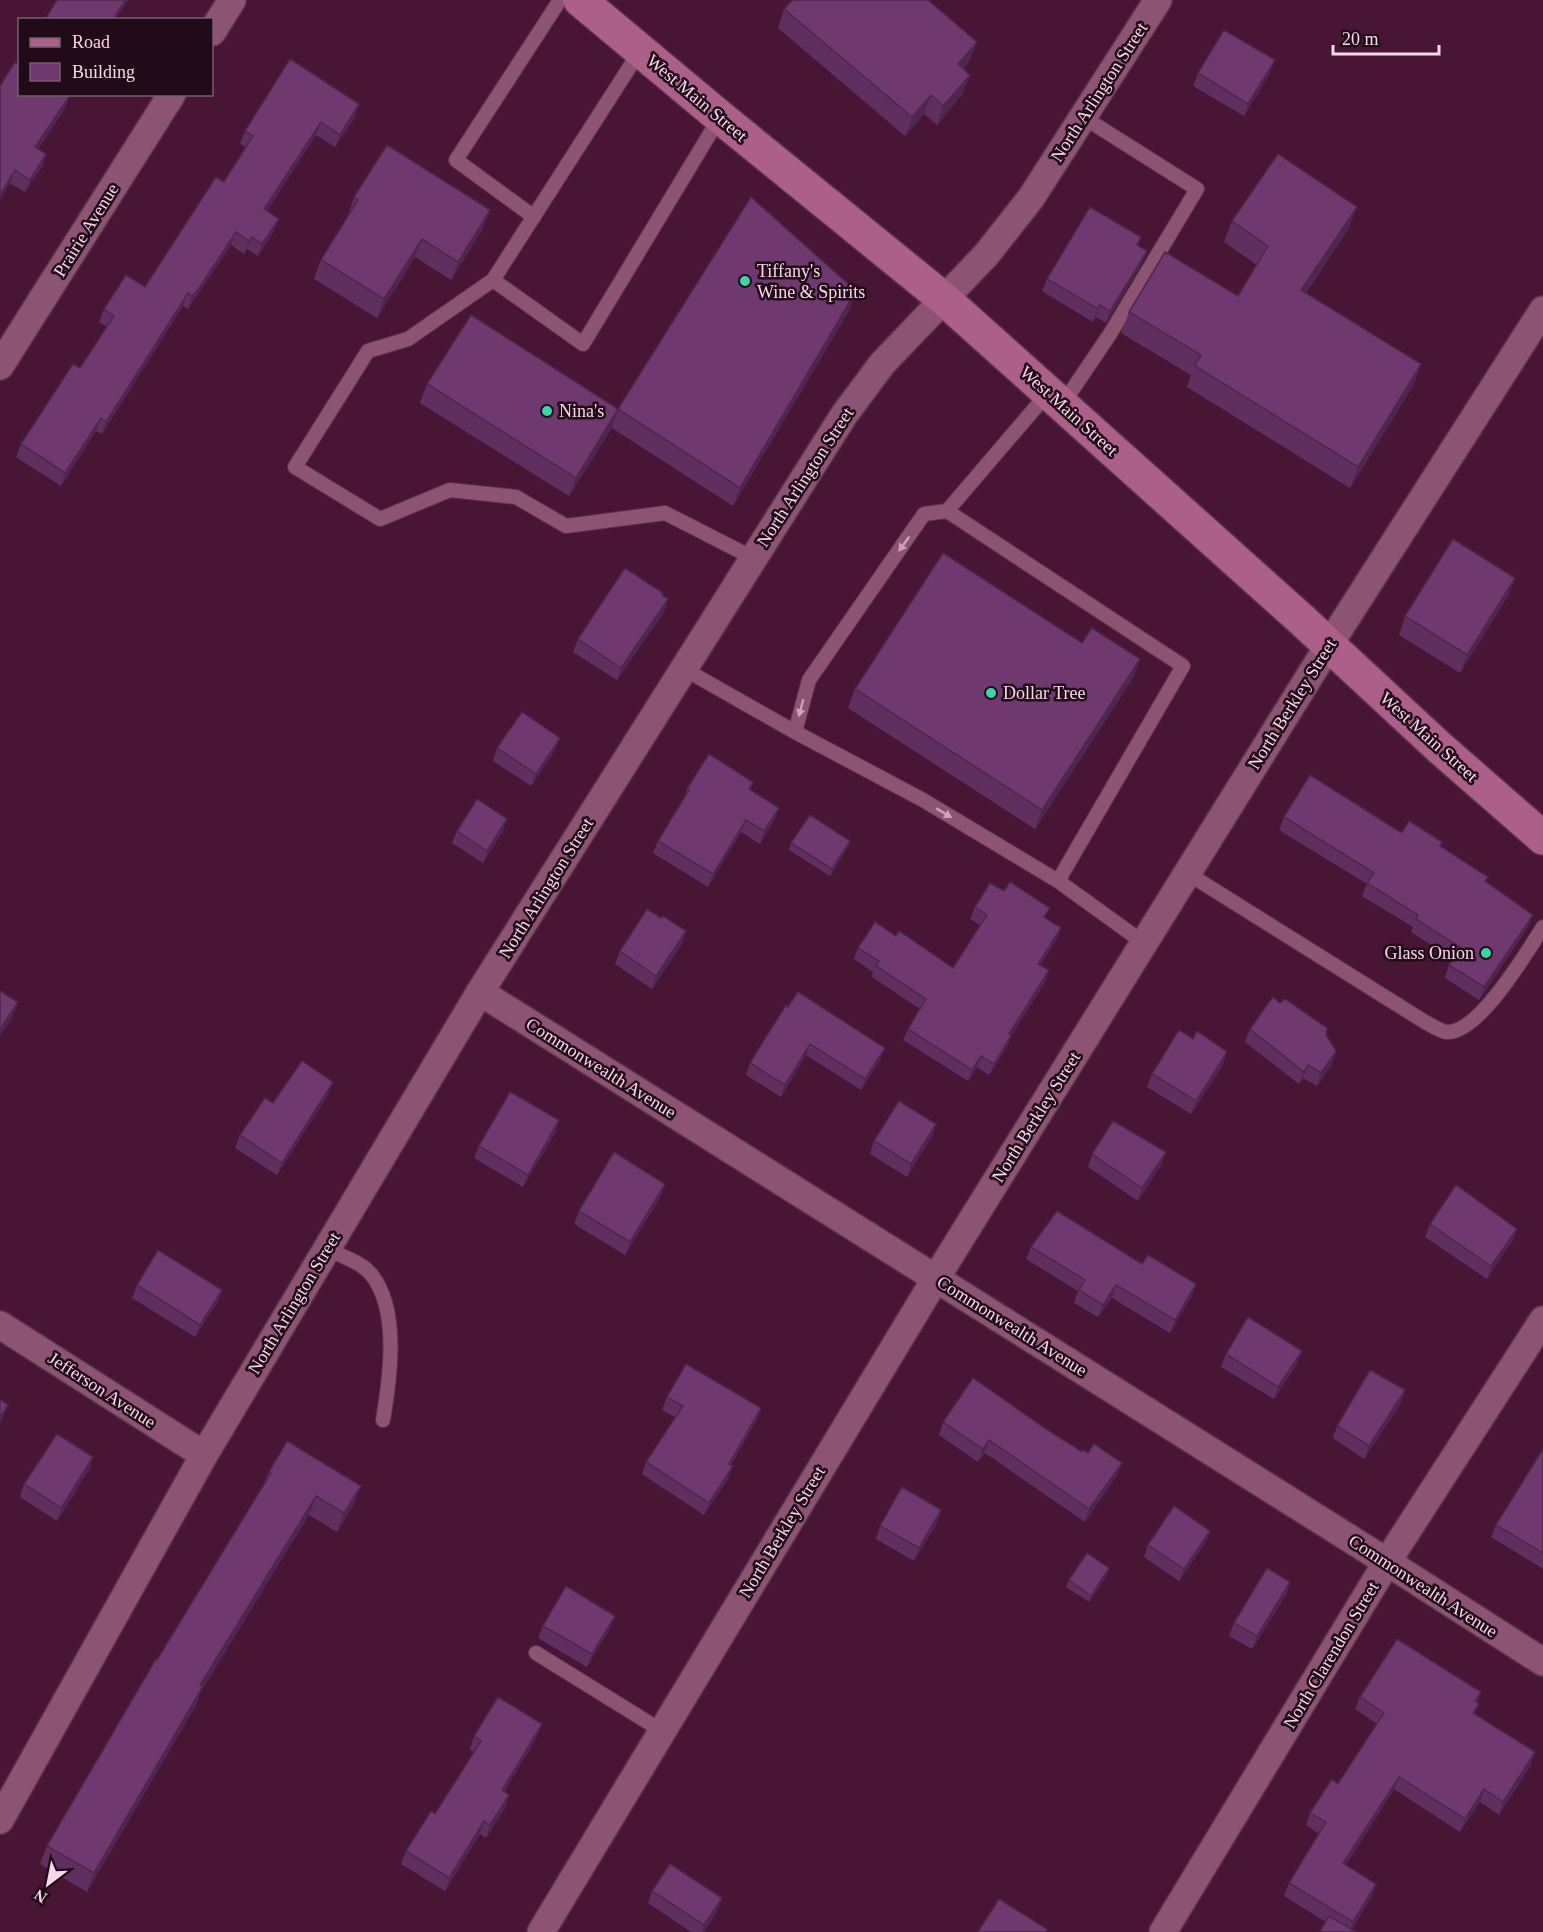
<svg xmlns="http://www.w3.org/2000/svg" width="1543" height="1932" viewBox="0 0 1543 1932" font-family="'Times New Roman',serif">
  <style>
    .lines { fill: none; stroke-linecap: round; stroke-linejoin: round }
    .service-casing { stroke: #5d344c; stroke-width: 16 }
    .minor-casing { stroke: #5d344c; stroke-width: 30 }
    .primary-casing { stroke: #5d344c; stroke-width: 36 }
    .service { stroke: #8c5472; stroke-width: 14 }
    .minor { stroke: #8c5472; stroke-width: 27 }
    .primary { stroke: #ab5f89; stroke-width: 33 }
    .wall { fill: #5f305f }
    .shaded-wall { fill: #4e274e }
    .building { fill: #6f386f; stroke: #4e274e; stroke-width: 1.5 }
    .oneway { fill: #cda3b8 }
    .poi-dot { fill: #3bd4a4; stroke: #210b18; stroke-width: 2 }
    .labels { text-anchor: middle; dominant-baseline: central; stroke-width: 5; stroke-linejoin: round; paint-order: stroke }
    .street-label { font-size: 18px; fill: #f8d7e7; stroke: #210b18 }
    .poi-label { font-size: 18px; fill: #f8d7e7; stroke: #210b18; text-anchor: start }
  </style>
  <rect width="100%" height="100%" fill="#481634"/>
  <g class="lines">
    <defs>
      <path id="service" d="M640,51L493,280L408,339L368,351L295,467L380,519L450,490L516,497L566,526L665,513L753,558
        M534,217L456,160L560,0
        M493,280L583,344L720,117
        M1048,393L947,511L1183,666L1058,881L1144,943
        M1062,405L1110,334L1197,189L1083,117
        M947,511L924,514L809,680L795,732L923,800L1058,881
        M684,669L795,732
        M1187,873L1425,1022C1431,1025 1440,1031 1446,1032C1478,1035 1527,952 1543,927
        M327,1249C341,1256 361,1262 371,1274C400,1310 390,1378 383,1420
        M536,1653L662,1731"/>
      <path id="minor" d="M212,32L232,0
        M0,366L172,94
        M480,992L1387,1562L1543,1662
        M0,1325L204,1455
        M0,1820L204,1455L480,992L844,415L882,364L986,255L1031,198L1158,0
        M541,1932L936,1278L1329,645L1543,310
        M1163,1932L1387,1562L1543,1320"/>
      <path id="primary" d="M580,0L720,117L945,300L1302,620L1440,748L1543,838"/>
    </defs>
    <use href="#service" class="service-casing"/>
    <use href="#minor" class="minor-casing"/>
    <use href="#primary" class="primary-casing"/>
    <use href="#service" class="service"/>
    <use href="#minor" class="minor"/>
    <use href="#primary" class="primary"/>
  </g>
  <path class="wall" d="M784,9L977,42L970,60L963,69V93L937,125L924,114L905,136L778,28Z
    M1198,73H1270L1244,116L1193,86Z
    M0,86L69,97L64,110L38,149L46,154L42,167L25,192L10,183Z
    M355,117L335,147L316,135L267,211L274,231L258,256L247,249L244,254L231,245L192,303L188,309L183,306L102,434L96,431L61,486L16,457L21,444L80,368L107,327L99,322L104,309L145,287L224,182L246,147L240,144L245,131Z
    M354,197L483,228L451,280L415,257L377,318L314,279L321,260L348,216Z
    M1232,221L1349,228L1306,293L1421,364L1413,386L1350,488L1187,387L1191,375L1121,333L1129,312L1238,296L1257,265L1224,242Z
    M1141,237L1138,245L1142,263L1106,323L1096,317L1093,322L1042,291L1047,279Z
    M850,309L733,506L612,428L569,496L420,403L427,384L618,409Z
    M1515,578L1508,596L1460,673L1399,635L1405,616Z
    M662,595L668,599L664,612L617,680L573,652L578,639Z
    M1082,643L1140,659L1133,678L1035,829L848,708L855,689Z
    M560,738L555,750L531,786L493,761L497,748Z
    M753,782L750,790L774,820L760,844L741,832L708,887L653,853L658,841L683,800L687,789Z
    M1284,817L1400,832L1442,842L1441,846L1488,877L1486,881L1528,927L1479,1000L1445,978L1449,965L1453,959L1411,932L1413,927L1362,896L1367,884L1279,830Z
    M457,831H503L483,863L452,843Z
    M850,841L848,847L830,876L789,850L791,843Z
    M975,907L1046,918L1061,928L1057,939L1040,965L1045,982L1011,1036L1007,1047L989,1075L977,1067L968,1081L903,1040L908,1029L920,1009L872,977L873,972L854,959L858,948L896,936L953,968L980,925L970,919Z
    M682,944L652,989L615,964L620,951Z
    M1280,1003L1326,1035L1336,1051L1332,1064L1317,1086L1303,1078L1299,1084L1245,1042L1250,1029Z
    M788,1007L880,1060L861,1090L806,1055L781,1097L746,1075L750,1063Z
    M1223,1065L1191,1114L1147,1087L1152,1074Z
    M333,1082L328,1095L277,1175L235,1148L240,1135Z
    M559,1120L555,1133L523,1187L474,1158L479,1146Z
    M936,1124L932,1136L907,1177L870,1154L874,1141Z
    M1166,1152L1161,1165L1138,1201L1088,1167L1092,1154Z
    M661,1196L625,1255L574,1224L579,1211Z
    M1430,1224L1517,1229L1512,1241L1487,1279L1425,1237Z
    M1031,1247L1142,1264L1196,1284L1191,1297L1170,1333L1112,1298L1098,1317L1074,1303L1078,1291L1026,1259Z
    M137,1285L222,1290L217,1303L195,1337L132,1298Z
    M1226,1354L1297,1364L1274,1399L1221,1367Z
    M667,1397L761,1408L757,1420L731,1465L733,1466L728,1479L704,1515L642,1474L646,1462L675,1417L662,1410Z
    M1401,1403L1364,1459L1333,1438L1337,1426Z
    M943,1422L1046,1429L1082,1452L1122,1463L1117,1475L1085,1522L985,1453L978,1462L939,1435Z
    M1543,1449V1569L1491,1537L1496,1525Z
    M93,1457L89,1470L57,1521L20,1497L24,1484Z
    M269,1472L354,1504L337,1532L309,1515L200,1693L196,1705L87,1892L40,1864L47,1846L157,1660L263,1486Z
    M941,1510L937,1523L914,1561L876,1539L880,1526Z
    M1210,1531L1205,1543L1179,1581L1144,1557L1148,1545Z
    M1109,1568L1107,1575L1089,1602L1066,1587L1069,1580Z
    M1290,1582L1286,1595L1252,1649L1229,1636L1234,1623Z
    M615,1616L610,1628L587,1667L538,1638L543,1626Z
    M1481,1692L1477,1703L1475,1714L1531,1765L1499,1815L1480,1802L1460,1832L1394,1789L1346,1865L1376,1884L1372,1896L1352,1929L1326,1922L1284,1896L1289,1883L1319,1834L1306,1825L1310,1813L1338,1784L1377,1724L1355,1709L1360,1697Z
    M474,1736L537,1737L504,1792L509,1795L505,1808L486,1838L480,1834L445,1891L401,1864L406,1851L435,1814L474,1752L470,1749Z
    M652,1891L722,1898L717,1911L704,1932H691L648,1903Z"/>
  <path class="shaded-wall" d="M125,0H128L116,20H113Z
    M977,42L970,60L951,83L958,64Z
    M1275,60L1270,73L1244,116L1248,104Z
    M970,75L963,93L937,125L943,106Z
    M931,95L924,114L905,136L912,117Z
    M69,97L64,110L31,160L35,147Z
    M359,104L355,117L335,147L340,135Z
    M321,122L316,135L260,222L264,209Z
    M46,154L42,167L25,192L30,180Z
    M15,170L10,183L0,200V195Z
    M1357,207L1349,228L1293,311L1301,290Z
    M490,210L483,228L451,280L458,262Z
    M279,219L274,231L258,256L262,244Z
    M236,232L231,245L192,303L188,309L192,296Z
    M252,237L247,249L244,254L249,241Z
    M422,239L415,257L377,318L384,299Z
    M1147,251L1142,263L1106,323L1110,311Z
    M856,291L850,309L733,506L740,488Z
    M188,293L183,306L102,434L106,422Z
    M1100,305L1096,317L1093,322L1098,309Z
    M1421,364L1413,386L1350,488L1358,467Z
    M618,409L612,428L569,496L576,478Z
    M101,418L96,431L61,486L65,473Z
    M1515,578L1508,596L1460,673L1467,655Z
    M668,599L664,612L617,680L621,668Z
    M1140,659L1133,678L1035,829L1042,810Z
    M560,738L555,750L531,786L536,774Z
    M779,808L774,820L760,844L764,831Z
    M507,819L503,831L483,863L487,851Z
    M746,820L741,832L708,887L713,874Z
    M850,841L848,847L830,876L832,869Z
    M1533,915L1528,927L1479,1000L1484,987Z
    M1061,928L1057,939L1034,975L1038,964Z
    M686,931L682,944L652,989L656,976Z
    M1049,970L1045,982L1005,1046L1009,1034Z
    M18,1002L12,1018L0,1036V1029Z
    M1011,1036L1007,1047L989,1075L994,1064Z
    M810,1044L806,1055L781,1097L785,1085Z
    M885,1048L880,1060L861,1090L865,1079Z
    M1336,1051L1332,1064L1317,1086L1321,1073Z
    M1227,1052L1223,1065L1191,1114L1196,1101Z
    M981,1056L977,1067L968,1081L972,1070Z
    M1308,1065L1303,1078L1299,1084L1304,1072Z
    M333,1082L328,1095L277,1175L282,1163Z
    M559,1120L555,1133L523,1187L528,1175Z
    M936,1124L932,1136L907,1177L911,1164Z
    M1166,1152L1161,1165L1138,1201L1142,1188Z
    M665,1184L661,1196L625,1255L630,1242Z
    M1517,1229L1512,1241L1487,1279L1491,1266Z
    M1196,1284L1191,1297L1170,1333L1175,1320Z
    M1116,1285L1112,1298L1098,1317L1103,1305Z
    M222,1290L217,1303L195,1337L200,1325Z
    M1302,1351L1297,1364L1274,1399L1278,1387Z
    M1405,1390L1401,1403L1364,1459L1369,1446Z
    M8,1405L3,1417L0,1423V1417Z
    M761,1408L757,1420L724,1476L729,1464Z
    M989,1440L985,1453L978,1462L983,1449Z
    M93,1457L89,1470L57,1521L61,1508Z
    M1122,1463L1117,1475L1085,1522L1089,1509Z
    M733,1466L728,1479L704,1515L709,1503Z
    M361,1486L354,1504L337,1532L344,1513Z
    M316,1496L309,1515L200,1693L196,1705L87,1892L94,1873L200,1685Z
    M941,1510L937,1523L914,1561L919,1548Z
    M1210,1531L1205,1543L1179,1581L1184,1569Z
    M1109,1568L1107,1575L1089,1602L1091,1596Z
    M1290,1582L1286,1595L1252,1649L1257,1636Z
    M615,1616L610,1628L587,1667L592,1654Z
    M542,1724L537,1737L497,1803L502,1790Z
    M1535,1752L1531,1765L1499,1815L1503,1802Z
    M1399,1777L1394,1789L1339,1876L1343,1863Z
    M1484,1789L1480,1802L1460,1832L1465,1819Z
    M509,1795L505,1808L486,1838L490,1825Z
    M484,1821L480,1834L445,1891L449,1878Z
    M1376,1884L1372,1896L1349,1932L1353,1922Z
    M722,1898L717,1911L704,1932H702L704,1925Z"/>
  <path class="building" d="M57,0H125L113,20H48L46,18Z
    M793,0H928L977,42L958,64L970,75L943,106L931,95L912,117L784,9Z
    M1224,30L1275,60L1248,104L1198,73Z
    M290,59L359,104L340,135L321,122L264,209L279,219L262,244L252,237L249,241L236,232L197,291L192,296L188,293L106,422L101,418L65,473L21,444L73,364L80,368L114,316L104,309L126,275L145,287L216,177L224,182L253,136L245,131Z
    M15,62L20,65V94H65L69,97L35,147L46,154L30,180L15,170L0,195V86Z
    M387,145L490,210L458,262L422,239L384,299L321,260L358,200L354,197Z
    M1278,154L1357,207L1301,290L1421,364L1358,467L1195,366L1201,355L1129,312L1165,252L1238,296L1268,246L1232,221Z
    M751,197L856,291L740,488L618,409Z
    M1090,207L1141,237L1137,245L1147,251L1110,311L1100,305L1098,309L1047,279Z
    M471,315L618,409L576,478L427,384Z
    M1453,539L1515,578L1467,655L1405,616Z
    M943,553L1082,643L1092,628L1140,659L1042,810L855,689Z
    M625,568L663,593L662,595L668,599L621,668L578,639Z
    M522,712L560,738L536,774L497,748Z
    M709,754L753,782L749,789L779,808L764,831L746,820L713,874L658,841L689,790L687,789Z
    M1310,775L1400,832H1402L1409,821L1442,842L1440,846L1488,877L1485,881L1533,915L1484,987L1449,965L1461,948L1416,919L1418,915L1367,883L1374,873L1284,817Z
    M477,799L507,819L487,851L457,831Z
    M810,815L850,841L832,869L791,843Z
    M1010,882L1050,908L1044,917L1061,928L1038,964L1049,970L1009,1034L1011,1036L994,1064L981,1056L972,1070L908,1029L926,999L876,966L879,961L858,948L875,922L896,936L899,931L953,968L987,915L975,907L990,883L1004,891Z
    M647,909L661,918L663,916L686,931L656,976L620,951Z
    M0,991L18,1002L0,1029Z
    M798,992L885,1048L865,1079L810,1044L785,1085L750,1063L786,1005L788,1007Z
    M1273,997L1280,1003L1285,999L1327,1028L1326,1035L1336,1051L1321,1073L1308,1065L1304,1072L1250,1029Z
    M1179,1030L1193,1039L1197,1031L1227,1052L1196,1101L1152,1074Z
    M302,1061L333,1082L282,1163L240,1135L265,1098L273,1103Z
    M510,1092L559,1120L528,1175L479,1146Z
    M899,1101L936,1124L911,1164L874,1141Z
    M1113,1121L1166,1152L1142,1188L1092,1154Z
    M614,1152L665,1184L630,1242L579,1211Z
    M1456,1185L1517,1229L1491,1266L1430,1224Z
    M1057,1211L1142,1264L1148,1255L1196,1284L1175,1320L1116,1285L1103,1305L1079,1290L1085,1280L1031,1247Z
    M158,1250L222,1290L200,1325L137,1285Z
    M1248,1317L1302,1351L1278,1387L1226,1354Z
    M686,1364L761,1408L729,1464L733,1466L709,1503L646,1462L683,1406L667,1397Z
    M1370,1370L1405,1390L1369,1446L1337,1426Z
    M973,1378L1046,1429L1082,1452L1083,1450L1088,1453L1094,1444L1122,1463L1089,1509L989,1440L983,1449L943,1422Z
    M0,1399L8,1405L0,1417Z
    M57,1434L93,1457L61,1508L24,1484Z
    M287,1441L361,1486L344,1513L316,1496L200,1685L203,1686L94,1873L47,1846L156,1659L157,1660L271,1473L269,1472Z
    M1543,1449V1553L1496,1525Z
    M902,1487L941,1510L919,1548L880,1526Z
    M1174,1506L1210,1531L1184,1569L1148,1545Z
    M1087,1553L1109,1568L1091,1596L1069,1580Z
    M1267,1568L1290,1582L1257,1636L1234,1623Z
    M566,1586L615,1616L592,1654L543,1626Z
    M1397,1639L1481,1692L1475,1701L1479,1704L1473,1713L1535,1752L1503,1802L1484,1789L1465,1819L1399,1777L1343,1863L1376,1884L1353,1922L1289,1883L1326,1822L1310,1813L1332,1779L1338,1784L1384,1713L1360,1697Z
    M498,1697L542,1724L502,1790L509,1795L490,1825L484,1821L449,1878L406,1851L431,1811L435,1814L481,1741L474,1736Z
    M670,1864L722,1898L704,1925L652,1891Z
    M999,1899L1047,1929L1046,1932H978Z
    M1329,1916L1356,1932H1320Z"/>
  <defs><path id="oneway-solid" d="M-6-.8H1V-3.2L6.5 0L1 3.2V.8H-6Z" transform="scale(1.5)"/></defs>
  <g class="oneway">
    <use href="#oneway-solid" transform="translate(904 544) rotate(125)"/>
    <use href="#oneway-solid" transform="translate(801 708) rotate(105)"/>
    <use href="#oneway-solid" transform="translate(944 813) rotate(31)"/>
  </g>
  <g class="poi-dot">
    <circle cx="745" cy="281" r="6"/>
    <circle cx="547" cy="411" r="6"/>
    <circle cx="991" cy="693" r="6"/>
    <circle cx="1486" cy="953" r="6"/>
  </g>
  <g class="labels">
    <g class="street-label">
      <text transform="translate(1099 92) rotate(-57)">North Arlington Street</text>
      <text transform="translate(697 98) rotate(40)">West Main Street</text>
      <text transform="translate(86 230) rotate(-58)">Prairie Avenue</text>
      <text transform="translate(1069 411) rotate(42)">West Main Street</text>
      <text transform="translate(805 477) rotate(-57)">North Arlington Street</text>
      <text transform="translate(1292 704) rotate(-58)">North Berkley Street</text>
      <text transform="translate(1429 737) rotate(42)">West Main Street</text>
      <text transform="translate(546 888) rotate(-58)">North Arlington Street</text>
      <text transform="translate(601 1068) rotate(32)">Commonwealth Avenue</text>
      <text transform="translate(1036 1117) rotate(-58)">North Berkley Street</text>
      <text transform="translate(294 1303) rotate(-59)">North Arlington Street</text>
      <text transform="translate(1012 1326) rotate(32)">Commonwealth Avenue</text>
      <text transform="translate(102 1390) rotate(33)">Jefferson Avenue</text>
      <text transform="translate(782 1532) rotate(-59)">North Berkley Street</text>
      <text transform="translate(1423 1586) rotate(33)">Commonwealth Avenue</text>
      <text transform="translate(1331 1655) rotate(-59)">North Clarendon Street</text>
    </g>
    <g class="poi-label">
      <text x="757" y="271">Tiffany's<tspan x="757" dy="21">Wine &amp; Spirits</tspan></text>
      <text x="559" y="411">Nina's</text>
      <text x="1003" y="693">Dollar Tree</text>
      <text x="1474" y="953" text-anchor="end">Glass Onion</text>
    </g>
  </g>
  <rect x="18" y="18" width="195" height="78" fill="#210b18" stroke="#775d6b" stroke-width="1.5"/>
  <rect x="30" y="38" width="30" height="9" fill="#ab5f89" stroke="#775d6b" stroke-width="1.5"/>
  <text x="72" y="48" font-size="18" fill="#f8d7e7">Road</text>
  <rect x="30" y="63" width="30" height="18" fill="#6f386f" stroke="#775d6b" stroke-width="1.5"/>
  <text x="72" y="78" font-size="18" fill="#f8d7e7">Building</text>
  <g transform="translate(48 1884) rotate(212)" stroke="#210b18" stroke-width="4.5" paint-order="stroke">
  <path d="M0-4.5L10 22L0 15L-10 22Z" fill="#f8d7e7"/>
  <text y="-9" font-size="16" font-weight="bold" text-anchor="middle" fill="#f8d7e7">N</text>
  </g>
  <path d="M1333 45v9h106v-9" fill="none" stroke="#f8d7e7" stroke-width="3"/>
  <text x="1342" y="45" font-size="18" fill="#f8d7e7" stroke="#210b18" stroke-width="4.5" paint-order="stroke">20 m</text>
</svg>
